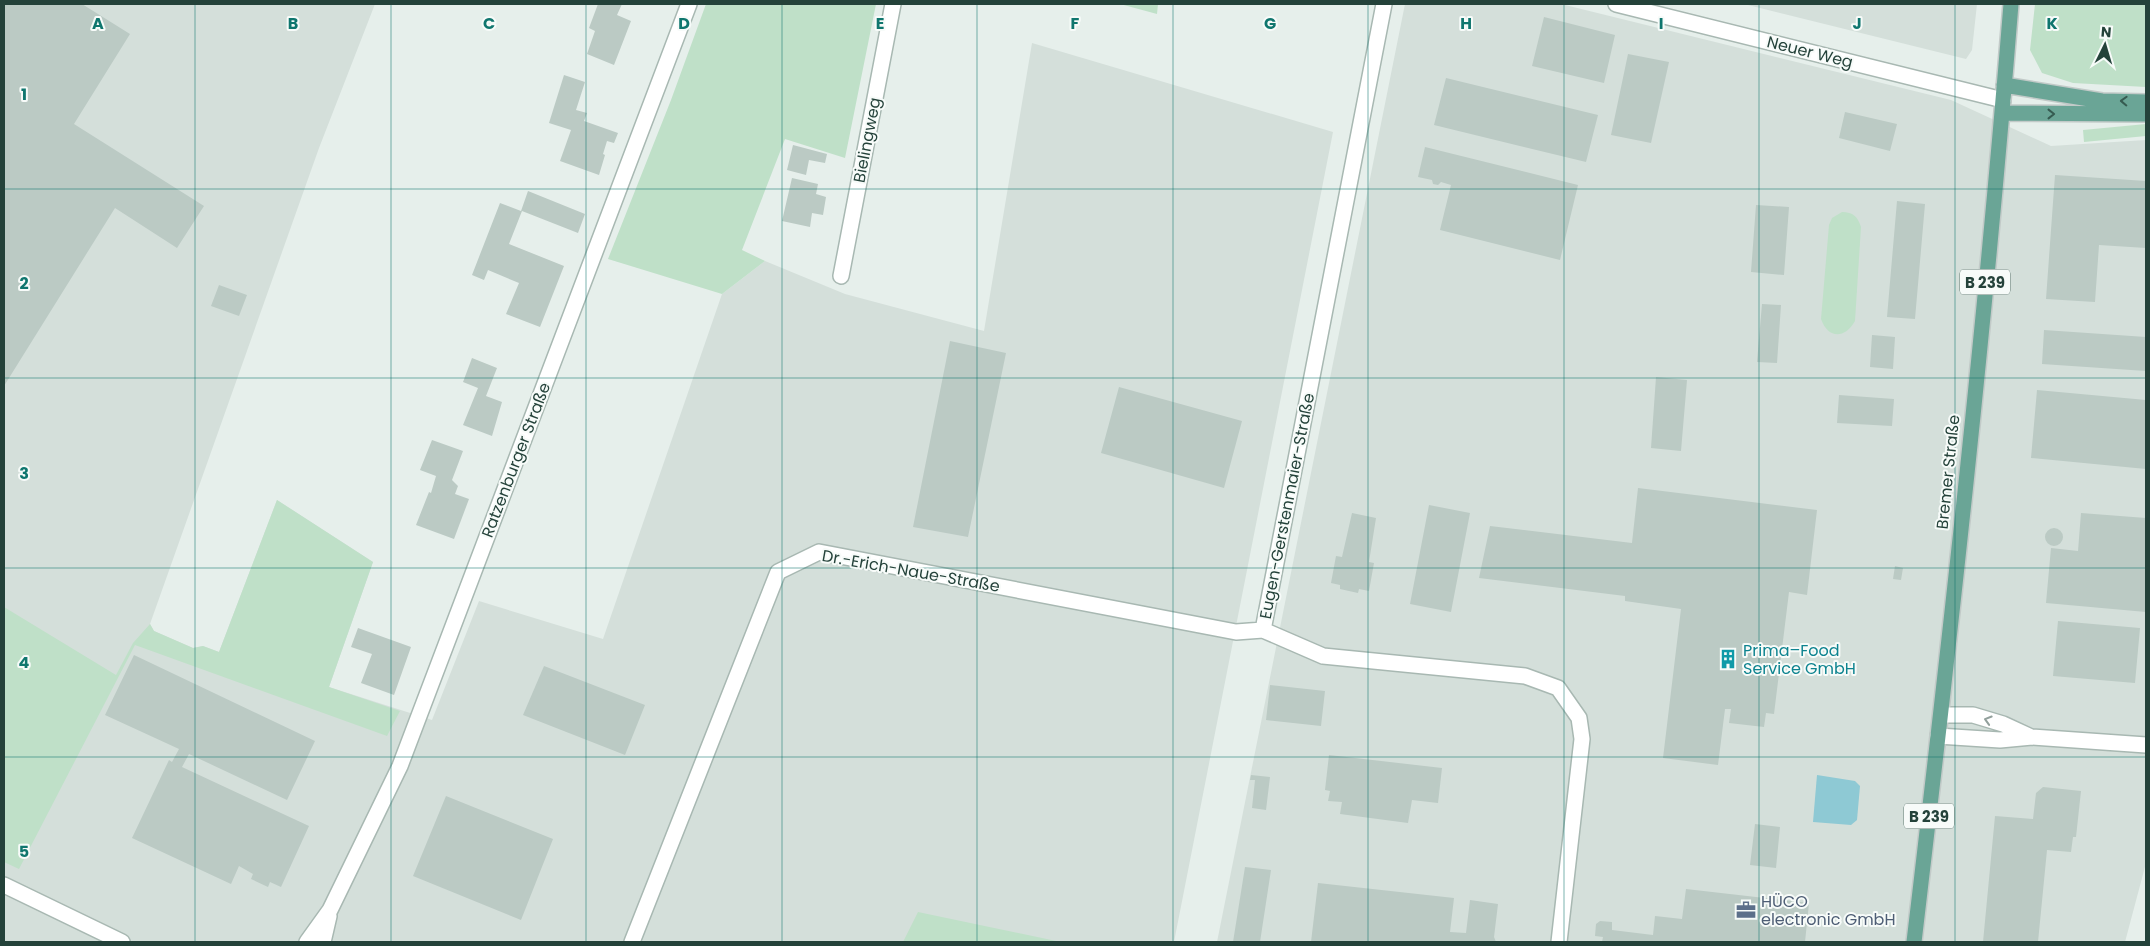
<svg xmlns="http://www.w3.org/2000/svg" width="2150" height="946" viewBox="0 0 2150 946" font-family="Poppins,sans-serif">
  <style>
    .built { fill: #d4dfda }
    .green { fill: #bfe0c8 }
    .water { fill: #8ec9d4 }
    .building { fill: #bbcac4 }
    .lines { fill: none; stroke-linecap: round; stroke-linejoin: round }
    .minor-casing { stroke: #a8b8b2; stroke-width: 18 }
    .major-casing { stroke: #c2cac8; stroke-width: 18 }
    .minor { stroke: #fff; stroke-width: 15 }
    .major { stroke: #6aa596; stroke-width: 15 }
    .oneway { stroke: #365b51 }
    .oneway2 { stroke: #92a09c }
    .grid { fill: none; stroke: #0f766e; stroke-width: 1; stroke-opacity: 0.55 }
    .labels { text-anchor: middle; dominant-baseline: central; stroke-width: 4; stroke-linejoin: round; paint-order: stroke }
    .shield { fill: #f7fbf9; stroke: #637a73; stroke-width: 1 }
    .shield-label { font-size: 15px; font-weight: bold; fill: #24423a }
    .street-label { font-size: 16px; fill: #24423a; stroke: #f7fbf9 }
    .culture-label { font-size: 16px; fill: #0d838f; stroke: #f7fbf9; text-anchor: start }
    .service-label { font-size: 16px; fill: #4e5e75; stroke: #f7fbf9; text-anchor: start }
    .grid-label { font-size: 16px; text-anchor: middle; font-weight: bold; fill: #0f766e; stroke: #f7fbf9; stroke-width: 4; stroke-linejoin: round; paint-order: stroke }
  </style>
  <rect width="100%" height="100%" fill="#e6efeb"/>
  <path class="built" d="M4,4H375L319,148L150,624L154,631L193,648L203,646L219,652L277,500L373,562L329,687L432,720L479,601L603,639L722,294L765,261L845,294L984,331L1032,43L1333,132L1174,942H4Z
    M1405,4H1561L1951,100L2051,146L2146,140V863L2125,942H1217Z
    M1744,4H1977L1972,50L1966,59Z"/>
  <path class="green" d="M706,4H876L845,158L785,139L742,250L765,261L722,294L608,259L671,100Z
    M1120,4H1158L1157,14Z
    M2035,4H2146V87L2073,83L2042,73L2030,50Z
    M2146,124V136L2084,142L2083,130Z
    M1842,212C1853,212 1858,217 1861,227L1855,321C1845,339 1828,339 1821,319L1829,225L1832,218Z
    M277,500L373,562L329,687L400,711L387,736L135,645L19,869L4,862V607L116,675L133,643L150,624L154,631L193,648L203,646L219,652Z
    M918,912L1061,942H903Z"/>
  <path class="water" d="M1817,775L1855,781L1860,786L1857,820L1851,825L1813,822Z"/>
  <path class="building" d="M4,4H82L130,34L74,124L204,206L177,248L115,208L4,386Z
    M598,4H622L617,15L631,21L614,65L587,54L595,31L589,28Z
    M1544,17L1615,35L1604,83L1532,66Z
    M1628,54L1669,62L1651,143L1611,135Z
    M564,75L585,82L576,110L587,113L584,121L618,133L614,143L607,141L603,154L605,155L599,175L560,161L571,130L549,123Z
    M1446,78L1598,115L1586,162L1434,125Z
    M1845,112L1897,124L1890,151L1839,138Z
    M793,145L827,154L825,163L809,160L806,175L787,170Z
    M1425,147L1578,185L1560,260L1440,230L1451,185L1441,182L1438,185L1433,184L1432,180L1418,177Z
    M2055,175L2146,181V248L2099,245L2095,302L2046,299Z
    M792,178L818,184L816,194L826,197L823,215L812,213L810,227L782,221Z
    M528,191L585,214L578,233L522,211L509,244L564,266L540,327L506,314L519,283L488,270L484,280L472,275L500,203L521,211Z
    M1897,201L1925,204L1915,319L1887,317Z
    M1756,205L1789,207L1784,275L1751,272Z
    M219,285L247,295L239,316L211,306Z
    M1762,304L1781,305L1777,363L1757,362Z
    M2044,330L2146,337V371L2042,364Z
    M1872,335L1895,337L1893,369L1870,367Z
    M950,341L1006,353L968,537L913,527Z
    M472,358L497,368L486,396L502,402L492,436L463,425L478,388L463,382Z
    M1656,377L1687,380L1681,451L1651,448Z
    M1119,387L1242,421L1224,488L1101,453Z
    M2037,390L2146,400V469L2031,458Z
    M1839,395L1894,399L1892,426L1837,423Z
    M432,440L463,451L452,480L458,486L455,494L469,499L454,539L416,525L429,492L431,493L436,476L420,470Z
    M1638,488L1817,510L1807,595L1789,592L1774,714L1766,713L1764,727L1729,723L1731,709H1725L1718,765L1663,758L1681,609L1625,601V596L1479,578L1490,526L1632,543Z
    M1429,505L1470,513L1451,612L1410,604Z
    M1352,513L1376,518L1369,562L1374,563L1369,591L1359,589L1358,593L1340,589V585L1331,583L1336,556L1342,557Z
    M2081,513L2146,518V612L2046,603L2051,548L2078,551Z
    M2045 537a9 9 0 1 1 18 0a9 9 0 1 1-18 0Z
    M1895,566L1903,568L1901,580L1893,579Z
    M2058,621L2140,628L2135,683L2053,676Z
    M358,628L411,647L394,695L361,683L372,654L351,647Z
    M134,655L315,741L287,800L189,754L182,767L309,826L281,887L270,882L268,887L251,879L253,874L239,866L231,884L132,838L169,760L172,762L179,749L105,715Z
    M544,666L645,705L625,755L523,715Z
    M1270,685L1325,691L1321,726L1266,720Z
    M1329,755L1442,768L1438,803L1412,800L1408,823L1340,814L1342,802L1328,801L1330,791L1325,790Z
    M1251,775L1270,777L1266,810L1252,808L1255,780H1250Z
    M2043,787L2081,791L2076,837H2073L2071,852L2047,850L2038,942H1983L1995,816L2033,819L2036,793Z
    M446,796L553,839L521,920L413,876Z
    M1755,824L1780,827L1776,868L1750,865Z
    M1245,867L1271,870L1260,942H1233Z
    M1318,883L1454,898L1450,932L1466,933L1470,900L1498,904L1494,937L1496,942H1311Z
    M1686,889L1809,903L1805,942H1602L1603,937L1595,936L1596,924L1600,921L1612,922V930L1653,935L1655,916L1682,919Z"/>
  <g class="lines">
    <defs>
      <path id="minor" d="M1616,4L2003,100
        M841,276L893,4
        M1263,630L1384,4
        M1263,630L1323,656L1525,676L1558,688L1579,718L1582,739L1559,942
        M1941,715H1973L2003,724L2031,737
        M1938,736L2000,740L2032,737L2146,745
        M4,885L122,942
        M307,942L330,910L400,766L689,4
        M323,942L329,916
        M632,942L778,572L819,552L1236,632L1263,630"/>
      <path id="major" d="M2004,85L2102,101L2146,102
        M2003,113L2146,114
        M1914,942C1951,630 1986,317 2011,4"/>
    </defs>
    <use href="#minor" class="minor-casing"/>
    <use href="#major" class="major-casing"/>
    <use href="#minor" class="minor"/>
    <use href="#major" class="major"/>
  </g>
  <defs><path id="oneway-chevron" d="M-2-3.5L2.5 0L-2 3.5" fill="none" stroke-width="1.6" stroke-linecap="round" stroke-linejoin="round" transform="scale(1.25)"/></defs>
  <g class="oneway">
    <use href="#oneway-chevron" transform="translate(2124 101) rotate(-178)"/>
    <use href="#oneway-chevron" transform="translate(2051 114)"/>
  </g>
  <use class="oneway2" href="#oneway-chevron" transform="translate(1988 720) rotate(-163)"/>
  <path class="grid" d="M195,4V942M391,4V942M586,4V942M782,4V942M977,4V942M1173,4V942M1368,4V942M1564,4V942M1759,4V942M1955,4V942M4,189H2146M4,378H2146M4,568H2146M4,757H2146"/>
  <defs>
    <symbol id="building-bare" viewBox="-9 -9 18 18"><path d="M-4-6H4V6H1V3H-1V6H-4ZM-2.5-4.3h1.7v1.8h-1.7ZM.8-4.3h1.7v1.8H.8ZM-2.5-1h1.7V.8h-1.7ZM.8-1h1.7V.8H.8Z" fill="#0f9aa8" stroke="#f7fbf9" stroke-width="2.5" paint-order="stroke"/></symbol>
    <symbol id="office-bare" viewBox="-9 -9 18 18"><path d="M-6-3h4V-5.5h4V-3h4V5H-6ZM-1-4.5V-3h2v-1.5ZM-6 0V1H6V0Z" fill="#5c6f8a" stroke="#f7fbf9" stroke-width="2.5" paint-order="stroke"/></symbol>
  </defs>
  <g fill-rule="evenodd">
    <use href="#building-bare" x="1714" y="645" width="28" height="28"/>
    <use href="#office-bare" x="1732" y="896" width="28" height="28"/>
  </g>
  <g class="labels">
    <g class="shield">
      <rect x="1960" y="269.5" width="50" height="25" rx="4"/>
      <rect x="1904" y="803.5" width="50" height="25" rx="4"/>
    </g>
    <g class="shield-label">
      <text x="1985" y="282">B 239</text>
      <text x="1929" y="816">B 239</text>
    </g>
    <g class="street-label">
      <text transform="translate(1810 52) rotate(14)">Neuer Weg</text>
      <text transform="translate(867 140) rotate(-79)">Bielingweg</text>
      <text transform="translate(516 460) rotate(-69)">Ratzenburger Straße</text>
      <text transform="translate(1948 472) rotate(-84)">Bremer Straße</text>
      <text transform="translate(1287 506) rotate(-79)">Eugen-Gerstenmaier-Straße</text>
      <text transform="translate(911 571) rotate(10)">Dr.-Erich-Naue-Straße</text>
    </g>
    <g class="culture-label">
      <text x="1743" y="650">Prima–Food<tspan x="1743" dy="18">Service GmbH</tspan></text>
    </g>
    <g class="service-label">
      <text x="1761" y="901">HÜCO<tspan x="1761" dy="18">electronic GmbH</tspan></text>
    </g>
  </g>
  <g class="grid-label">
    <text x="98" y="29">A</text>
    <text x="293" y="29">B</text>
    <text x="489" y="29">C</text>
    <text x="684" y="29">D</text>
    <text x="880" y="29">E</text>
    <text x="1075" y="29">F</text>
    <text x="1270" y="29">G</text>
    <text x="1466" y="29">H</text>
    <text x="1661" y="29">I</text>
    <text x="1857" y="29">J</text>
    <text x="2052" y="29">K</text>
    <text x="24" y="100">1</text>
    <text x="24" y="289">2</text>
    <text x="24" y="479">3</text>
    <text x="24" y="668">4</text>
    <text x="24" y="857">5</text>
  </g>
  <rect width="2150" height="946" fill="none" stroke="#24423a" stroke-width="10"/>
  <g transform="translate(2105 45) rotate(5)" stroke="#f7fbf9" stroke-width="4" paint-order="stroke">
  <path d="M0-4L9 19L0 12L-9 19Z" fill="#24423a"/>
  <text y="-8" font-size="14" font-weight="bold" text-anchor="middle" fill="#24423a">N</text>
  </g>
</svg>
